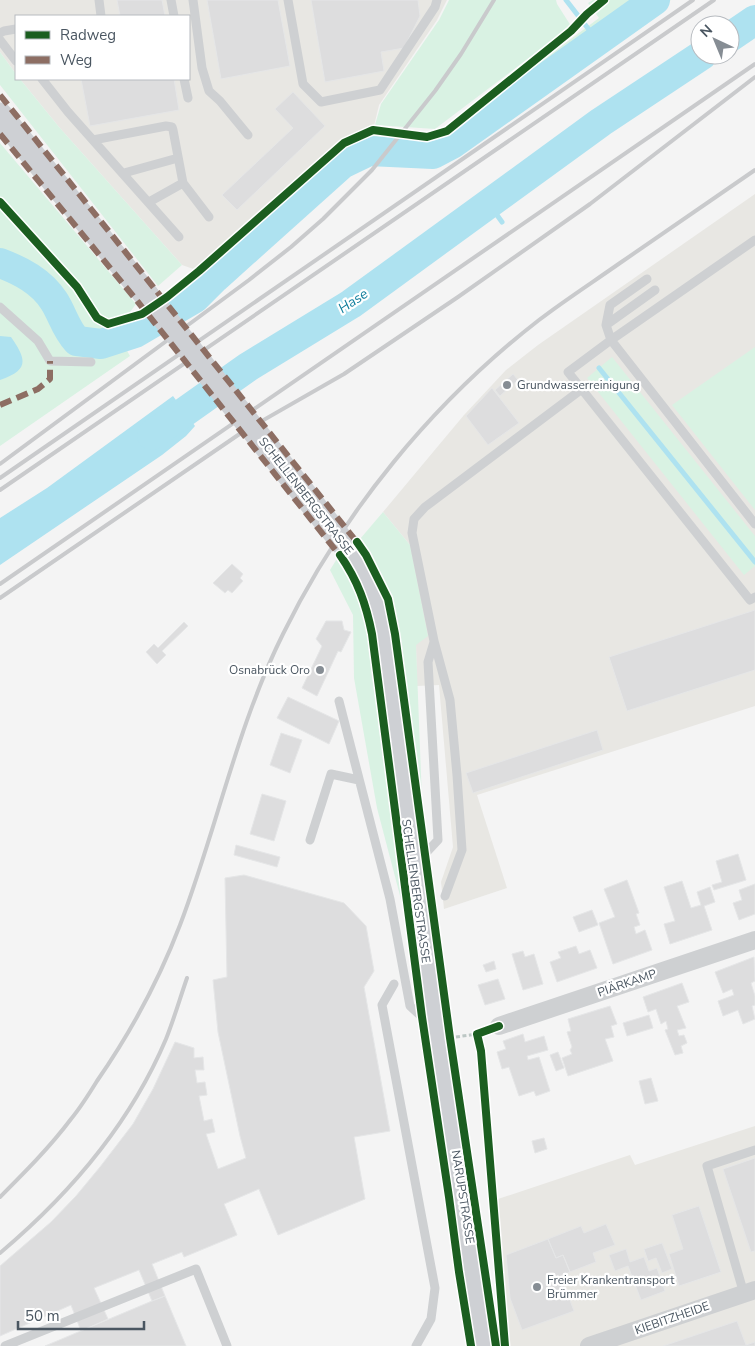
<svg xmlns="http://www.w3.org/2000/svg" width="755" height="1346" viewBox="0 0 755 1346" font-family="'Nunito Sans',sans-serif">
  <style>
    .commercial { fill: #e8e7e3 }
    .green { fill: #d9f2e3 }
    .water { fill: #aee2f0 }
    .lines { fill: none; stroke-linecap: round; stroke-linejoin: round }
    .stream { stroke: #aee2f0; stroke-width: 5 }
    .river { stroke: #aee2f0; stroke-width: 30 }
    .building { fill: #ddddde; stroke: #e5e6e7 }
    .path { stroke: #bcc7c4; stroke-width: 3; stroke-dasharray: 4 2.5; stroke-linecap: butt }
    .lane { stroke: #ced0d2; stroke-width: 9 }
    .street { stroke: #ced0d2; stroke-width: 18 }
    .secondary { stroke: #ced0d4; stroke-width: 25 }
    .rail { stroke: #c9cacc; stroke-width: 4 }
    .secondary-bridge { stroke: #ced0d4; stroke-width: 25 }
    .quiet { stroke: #8d6e63; stroke-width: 6; stroke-dasharray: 12 6; stroke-linecap: butt }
    .cycleway-casing { stroke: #fff; stroke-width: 11 }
    .cycleway { stroke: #1b5e20; stroke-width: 8 }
    .poi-dot { fill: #868d94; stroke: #fff; stroke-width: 2 }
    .labels { text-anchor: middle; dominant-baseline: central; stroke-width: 4.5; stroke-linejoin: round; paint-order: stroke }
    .poi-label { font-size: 12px; fill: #4a5661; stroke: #fff; text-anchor: start }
    .street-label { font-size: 12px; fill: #4a5661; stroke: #fff }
    .water-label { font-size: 14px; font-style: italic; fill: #0c7c9b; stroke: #fff }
  </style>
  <rect width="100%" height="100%" fill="#f4f4f4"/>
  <path class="commercial" d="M0,0H447L437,20L379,105L373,130L344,143L199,271L182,265L59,127L20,79H189V16H16V74L0,52Z
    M755,194V706L477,795L507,888L444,909L441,882L453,847L439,685L417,686L416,645L410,545L383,512L464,415L506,370L538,345Z
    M755,1126V1346H509L498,1199L630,1155L635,1165Z"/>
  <path class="green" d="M449,0H556L557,4L571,26L435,129L375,125L381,104L439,20Z
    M593,0H671L593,53L434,169L413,157L599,18L588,3Z
    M0,52L16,74V79H20L59,127L182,265L158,286L0,85Z
    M373,130L391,132L377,151H369L342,164L215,278L195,298L177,310L167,297L199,271L344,143Z
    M0,143L136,304L116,331L130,356L0,446Z
    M755,347V510L672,405Z
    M612,357L755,536V566L744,575L587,378Z
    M383,512L410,545L428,636L416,645L423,826C418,785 413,745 408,705C400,643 398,592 360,539Z
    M338,557C355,582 363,604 370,633L404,911L377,808L354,678L353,615L330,570Z"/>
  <path class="water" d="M0,336L11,337C27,360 29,370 0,380Z
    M173,396L195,426L186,436L162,455L0,565V518L47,488Z"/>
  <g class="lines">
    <path class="stream" d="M566,0L597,40
      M489,204L502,222
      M599,368L755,562"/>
    <path class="river" d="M730,37L755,20
      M0,263C21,271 41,281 54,301C63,315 65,328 77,341L101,344L135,333L195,298L215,278L342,164L369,151L433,154L452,144L655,0
      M152,435L248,367L351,304L601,122L702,55"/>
  </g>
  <path class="building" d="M117,0H162L165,16H120Z
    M207,0H278L290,66L221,79Z
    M311,0H418L420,16L404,48L381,52L384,71L325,82Z
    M81,79H174L179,110L90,126Z
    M293,92L325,126L237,210L222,195L293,128L275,109Z
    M513,374L518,380L500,396L495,390Z
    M492,388L519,423L488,445L466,416Z
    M232,564L243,574L240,578L243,581L232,593L228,590L225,593L213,583Z
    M755,610V670L627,711L609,657Z
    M326,621H342L344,630L351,632L341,652L338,651L317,696L302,688L322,646L316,639Z
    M184,622L188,626L162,651L166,655L157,664L146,652L154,644L158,648Z
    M288,697L339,721L329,744L277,718Z
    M597,730L603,750L473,793L466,773Z
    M281,733L302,740L290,773L270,765Z
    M262,794L286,801L274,841L250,834Z
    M236,845L280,857L277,867L234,855Z
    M738,854L746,880L714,890L712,885L722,882L716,861Z
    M244,875L344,903L366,926L374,971L364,987L390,1131L354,1137L365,1199L278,1235L259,1189L224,1204L237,1235L184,1257L182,1252L152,1264L165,1296L152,1301L139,1270L94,1288L108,1319L81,1331L71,1305L0,1336V1266L51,1222L76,1196L100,1167L133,1124L153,1089L175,1042L194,1048V1058L203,1057L204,1070H195L197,1083L205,1082L207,1095L199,1096L204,1121L212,1119L215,1132L206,1134L218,1169L246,1158L240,1136L218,1032L213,980L227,977L225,878Z
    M627,880L639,913L636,914L640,925L634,927L636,934L645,930L652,950L613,964L599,923L615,917L604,889Z
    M682,881L691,908L701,905L697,892L710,887L715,902L704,906L712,930L670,944L664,924L675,921L664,887Z
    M755,884V914L739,920L733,903L742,900L739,890Z
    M592,910L598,925L579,932L573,917Z
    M576,946L579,954L590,950L597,968L557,982L550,962L561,958L558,952Z
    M523,951L525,957L534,954L543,984L523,990L512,954Z
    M754,957L755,981L751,983L755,996V1005L752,1006L755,1019L743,1024L738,1010L723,1016L718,1001L734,995L732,989L723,993L715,972Z
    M494,961L496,969L486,972L483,965Z
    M498,979L505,999L485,1005L478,985Z
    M682,983L689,1002L677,1006L686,1028L677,1030L679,1036L684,1035L687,1043L681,1046L683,1053L675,1055L665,1030L668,1029L666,1021L661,1024L656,1009L648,1012L643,997Z
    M610,1006L617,1024L611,1026L614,1037L605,1039L613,1061L568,1076L562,1058L572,1054L570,1050L572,1047L567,1032L571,1031L568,1019Z
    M649,1015L653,1028L627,1036L623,1023Z
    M523,1034L525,1042L544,1036L548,1050L527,1056L528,1060L539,1057L550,1091L536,1096L534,1091L519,1096L509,1067L502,1069L497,1052L506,1049L503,1041Z
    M558,1052L564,1068L556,1071L550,1055Z
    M651,1078L658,1101L645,1104L639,1081Z
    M544,1138L547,1149L535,1153L532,1141Z
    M755,1158V1251L751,1252L723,1169Z
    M699,1206L721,1272L679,1286L669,1254L683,1249L672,1215Z
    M606,1224L615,1245L593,1253L596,1262L570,1272L563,1255L556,1258L548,1239L581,1226L584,1233Z
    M548,1239L556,1258L563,1255L570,1272L561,1276L574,1311L522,1330L510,1298L506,1255Z
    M662,1243L672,1269L662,1273L656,1258L648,1261L644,1249Z
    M626,1249L630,1262L644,1257L649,1271L657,1268L665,1291L641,1300L628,1266L615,1271L609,1255Z
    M165,1296L186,1346H45L152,1301Z
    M737,1321L746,1345L755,1342V1346H663Z"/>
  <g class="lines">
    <path class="path" d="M456,1037L477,1034"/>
    <path class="lane" d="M99,0L101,16
      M171,0L174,16
      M193,0L202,68L209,91L220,101L248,135
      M288,0L303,84L321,102L380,90L435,7L437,0
      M0,33L4,31L16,29
      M0,40L16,61
      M42,79L68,112L179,237
      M184,79L188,98
      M93,140L166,126L172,127L173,130L183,183L209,217
      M124,173L178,158
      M149,202L183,183
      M647,279L610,305L606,325L611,340L755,240
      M0,307L38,341L50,361L91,362
      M606,325L655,290
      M755,524L611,340L568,372L750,600L755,597
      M339,701L390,899L410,1006L422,1017L431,1021
      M310,840L331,774L359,780
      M415,858L424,855L438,840L428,662L434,642
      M445,896L462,850L457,775L450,700L434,641L412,533L414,519L425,507L582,389
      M394,984L382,1005L435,1288L431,1319L416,1346
      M744,1294L707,1166L755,1150
      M5,1346L196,1269L227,1346"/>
    <path class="street" d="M499,1026L755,940
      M589,1346L755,1290"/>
    <path class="secondary" d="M0,115L147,296
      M348,549C368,576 376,597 382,630L434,1021L463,1188L485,1346"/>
    <path class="rail" d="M0,464L249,280L291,247L323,219L372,170L435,91L461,54L494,0
      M0,478L693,0
      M0,490L714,0
      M0,584L755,64
      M0,598L241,433L344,374L458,297L590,204L755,77
      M0,1197C25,1172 50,1147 71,1119C81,1107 89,1094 97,1081C131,1032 159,980 180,925C217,828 237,726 283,634C343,512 432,403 539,320C565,300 593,282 620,263C665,232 710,201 755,170
      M0,1253C70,1194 130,1124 166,1039C174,1019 180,998 187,978"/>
    <path class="secondary-bridge" d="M147,296L348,549"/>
    <path class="quiet" d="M0,95L360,546
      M0,134L138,302L341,557
      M0,405L38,389L50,379V361"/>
    <defs>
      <path id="cycleway" d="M0,202L77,287L97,318L108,324L142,314L167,297L199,271L344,143L373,130L427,137L447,131L571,31L587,14L604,0
        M357,542L366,555L388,599L395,634L450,1038L496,1346
        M340,555C358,581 366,604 372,634L422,1017L449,1197L459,1272L471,1346
        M499,1026L477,1034L481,1051L505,1346"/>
    </defs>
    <use href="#cycleway" class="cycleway-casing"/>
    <use href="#cycleway" class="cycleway"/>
  </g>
  <g class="poi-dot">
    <circle cx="507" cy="385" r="5"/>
    <circle cx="320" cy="670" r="5"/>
    <circle cx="537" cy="1287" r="5"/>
  </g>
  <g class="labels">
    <g class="poi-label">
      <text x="517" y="385">Grundwasserreinigung</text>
      <text x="310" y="670" text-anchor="end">Osnabrück Oro</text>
      <text x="547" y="1280">Freier Krankentransport<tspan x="547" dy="14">Brümmer</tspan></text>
    </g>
    <g class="street-label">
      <text transform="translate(306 496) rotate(52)">SCHELLENBERGSTRASSE</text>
      <text transform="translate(416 891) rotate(82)">SCHELLENBERGSTRASSE</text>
      <text transform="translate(627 983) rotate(-19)">PIÄRKAMP</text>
      <text transform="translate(463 1197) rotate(81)">NARUPSTRASSE</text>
      <text transform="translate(672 1318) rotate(-19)">KIEBITZHEIDE</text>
    </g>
    <g class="water-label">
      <text transform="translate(353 301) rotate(-34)">Hase</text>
    </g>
  </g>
  <rect x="15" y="15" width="175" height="65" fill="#ffffff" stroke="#b7bbc0"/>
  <rect x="25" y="31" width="25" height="8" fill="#1b5e20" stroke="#b7bbc0"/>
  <text x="60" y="40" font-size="15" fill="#4a5661">Radweg</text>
  <rect x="25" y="56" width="25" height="8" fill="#8d6e63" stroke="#b7bbc0"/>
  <text x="60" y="65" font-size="15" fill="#4a5661">Weg</text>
  <g transform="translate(715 40) rotate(316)"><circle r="24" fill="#ffffff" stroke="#b7bbc0"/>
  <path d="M0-4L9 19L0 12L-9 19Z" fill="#868d94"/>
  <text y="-8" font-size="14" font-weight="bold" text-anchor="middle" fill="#4a5661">N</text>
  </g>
  <path d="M18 1321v8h126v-8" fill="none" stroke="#4a5661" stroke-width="2.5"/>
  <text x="25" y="1321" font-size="15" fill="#4a5661" stroke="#ffffff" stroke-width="4" paint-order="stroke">50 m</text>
</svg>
